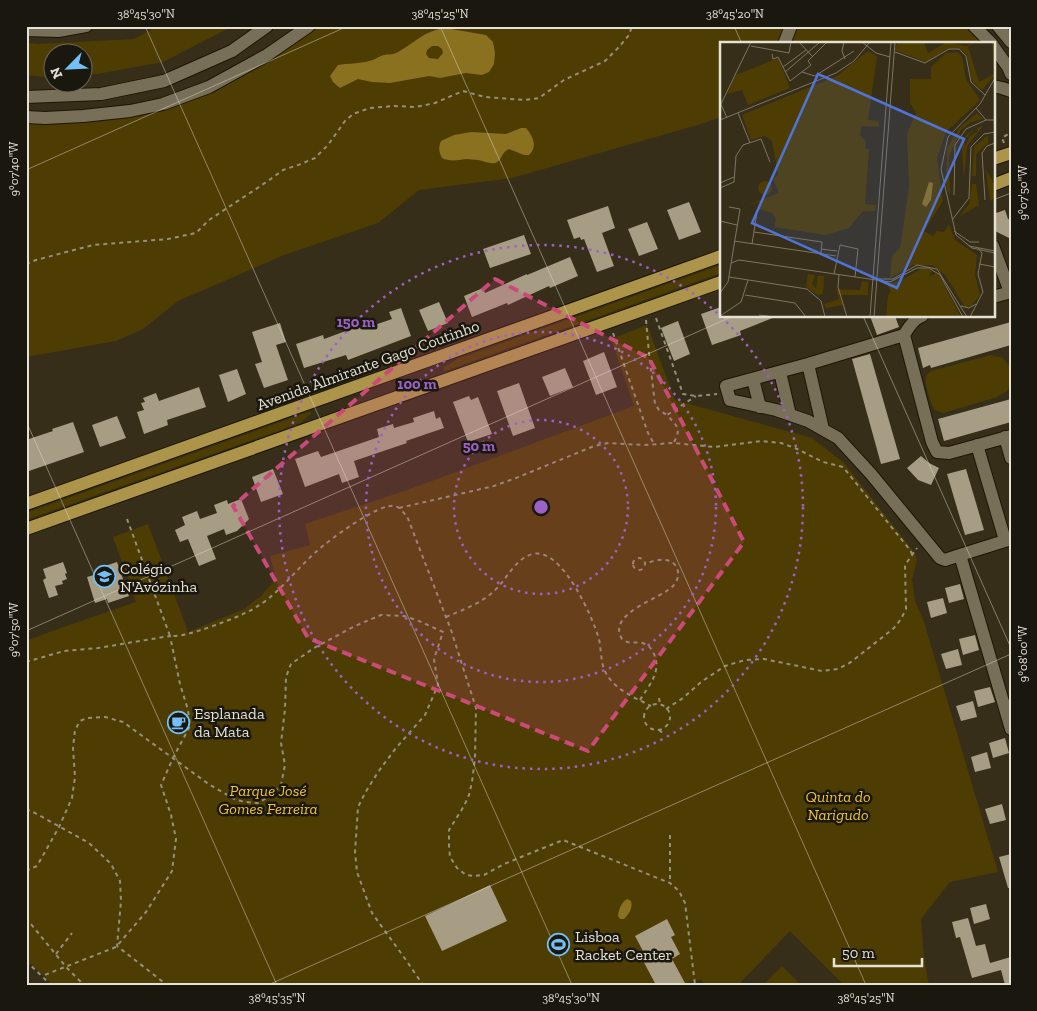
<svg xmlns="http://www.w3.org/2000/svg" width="1037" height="1011" viewBox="0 0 1037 1011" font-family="'Zilla Slab',serif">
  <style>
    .green { fill: #4e3d03 }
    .water { fill: #8a7120; fill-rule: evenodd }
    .building { fill: #a69d84 }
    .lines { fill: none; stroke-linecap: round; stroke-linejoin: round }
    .minor-casing { stroke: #1d1603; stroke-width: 14 }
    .major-casing { stroke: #1d1603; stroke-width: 14 }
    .path { stroke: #958f7e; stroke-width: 2; stroke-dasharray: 4 4; stroke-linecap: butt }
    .minor { stroke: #786f58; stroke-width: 12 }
    .major { stroke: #ad944b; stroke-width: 12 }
    .marked { fill: #cb4a79; fill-opacity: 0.2; stroke: #cb4a79; stroke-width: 4; stroke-dasharray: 10 6; stroke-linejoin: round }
    .ticks { fill: none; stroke: #e5e1d4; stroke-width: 1; stroke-opacity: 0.45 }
    .ring { fill: none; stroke: #9b62c5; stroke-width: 2.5; stroke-dasharray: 2.5 5 }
    .labels { text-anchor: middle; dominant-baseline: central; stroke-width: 5; stroke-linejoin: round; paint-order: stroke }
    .street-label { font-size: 16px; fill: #e5e1d4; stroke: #1a170e }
    .poi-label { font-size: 16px; fill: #e5e1d4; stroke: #1a170e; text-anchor: start }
    .park-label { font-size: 16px; font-style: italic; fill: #eec334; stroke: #1a170e }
    .inset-road { fill: none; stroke: #7c7664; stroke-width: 1 }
    .view { fill: #4f73d7; fill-opacity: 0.15; stroke: #4f73d7; stroke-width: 2.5 }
    .inset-edge { fill: none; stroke: #e5e1d4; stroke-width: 2.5 }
    .centre { fill: #9b62c5; stroke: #1a170e; stroke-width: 2.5 }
    .ring-label { font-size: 15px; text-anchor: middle; font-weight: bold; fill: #9b62c5; stroke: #1a170e; stroke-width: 5; stroke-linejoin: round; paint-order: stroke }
    .neatline { fill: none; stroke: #e5e1d4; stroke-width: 2 }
    .ticks-label { font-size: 12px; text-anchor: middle; fill: #e5e1d4 }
  </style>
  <rect width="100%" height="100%" fill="#362e19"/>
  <path class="green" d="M158,26H233L163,62L97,74L83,75L82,52H52V77H45L26,75V43L39,44L134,39Z
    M308,26H965L976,36L981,44H721V117L701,124L512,178L419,190L378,223L284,255L178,301L143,329L116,341L26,357V119L143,115L179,103Z
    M721,265V273L445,371L443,368L457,359Z
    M647,325L675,400L812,438L844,463L914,552L917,560L912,579L915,601L924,622L998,872L950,882L921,919L924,959L929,985H844L790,931L738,985H706L701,980L689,982L683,985H53L26,959V641L55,630L136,602L113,537L148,524L188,632L244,609L261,596L276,579L270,556L310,545L305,524L410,489L634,406L611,339Z
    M991,355L1003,358L1011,368V385L1007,391L997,397L943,413L935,410C931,404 924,383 926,377C927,374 929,373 931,371Z
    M311,411V414L301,422L295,425L26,520V513Z
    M782,966L801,985H763Z"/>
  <path class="water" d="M445,28L486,35L493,42L495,53L494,64L489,72L482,75L466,73L440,78L429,76L390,83L372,82L358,79L340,88L333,82L330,76L338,65C348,63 359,64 369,61C375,60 379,56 384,55C388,54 392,55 396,53C414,44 423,31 445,28ZM432,46H438L442,49L443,53L438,59L429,58L426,54L427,50Z
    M521,128H526C533,136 538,147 529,155H524L509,149C501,152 502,161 495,163C489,164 484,161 478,160C474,160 470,159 466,159C457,160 450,162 442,158C439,152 438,148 441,141L454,135L471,132L506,134Z
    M627,899L631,901C633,908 629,914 624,919H620L618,916C619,909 621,903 627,899Z"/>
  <path class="building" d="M689,202L701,232L679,240L667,210Z
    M608,206L615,228L602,233L614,266L597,272L584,239L581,240L580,237L574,239L567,220Z
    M1005,210L1008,219L1011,220V239L993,230V214Z
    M647,222L658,249L639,256L628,229Z
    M524,235L531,254L490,268L483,249Z
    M570,257L578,276L550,288L549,286L508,305L507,303L472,317L464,296L483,288L485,293L527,274V275Z
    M439,302L448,323L428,331L419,310Z
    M721,307V316L775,317L740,331L741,335L712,345L701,314Z
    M401,308L411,336L348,360L346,355L304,368L296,344L323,335L324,339L362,325L363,329L392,319L389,312Z
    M870,316H895L899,327L877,335Z
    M678,321L690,354L674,361L661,328Z
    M1011,322V345L931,368L930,365L923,368L918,348Z
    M280,323L286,342L276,345L288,380L264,388L255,364L262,362L252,332Z
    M604,352L617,387L596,395L583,361Z
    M870,354L900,459L881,464L852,359Z
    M565,368L573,387L550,396L542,377Z
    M237,369L246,394L228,402L219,375Z
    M519,383L535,428L513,436L497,391Z
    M199,387L206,407L167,420L168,425L144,434L137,412L144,410L141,403L145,402L143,398L156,393L159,401Z
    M469,396L471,400L478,397L492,434L468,442L453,402Z
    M1011,399V422L944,441L938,419Z
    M434,411L436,419L440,417L444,428L406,441L407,443L354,461L359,477L342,483L339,474L305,487L295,459L318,451L321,457L379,437L377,429L393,424L394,428L414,422L413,418Z
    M117,416L126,438L100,447L92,425Z
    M73,422L84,452L29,471L26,463V440L53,431L52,429Z
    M921,456L929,463L939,468L931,485L918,480L907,468Z
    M273,469L283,494L261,502L252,477Z
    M966,469L984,530L965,535L947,474Z
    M241,499L249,519L237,531L226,535L224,529L207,536L216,559L199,566L188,539L180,542L175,530L185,525L182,517L197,511L200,519L217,513L214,505L227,500L228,504Z
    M63,562L67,573L65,574L67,579L62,581L63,584L55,586L58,595L49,598L43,580L46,578L43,569Z
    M117,562L129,596L108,603L107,599L95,603L87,577L104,572L102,567Z
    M960,584L964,599L949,603L945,588Z
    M943,598L947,613L931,618L927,602Z
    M975,635L979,650L963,655L959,639Z
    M958,649L962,665L946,669L941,654Z
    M990,687L995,702L978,707L974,691Z
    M973,701L977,717L961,721L956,706Z
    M1005,738L1009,753L993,758L989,743Z
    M987,752L991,768L975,772L971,757Z
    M1002,804L1006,820L990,824L985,809Z
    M1011,854V888H1008L999,857Z
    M490,885L507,921L442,951L425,916Z
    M986,904L990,919L974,924L970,908Z
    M968,918L976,946L985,944L990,963L1011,957V985H1005L1001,970L972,978L960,937L956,938L952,922Z
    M667,919L675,935L671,937L680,954L672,959L686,985H656L640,955L644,953L635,936Z"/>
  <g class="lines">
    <defs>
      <path id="minor" d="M974,26L992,44
        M998,26L1011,42
        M26,30L58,31L86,26
        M784,44L791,26
        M993,46L1008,67L1011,74
        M993,86L1002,88L1011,91
        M26,97L101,94L164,81L232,51L267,26
        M26,117L45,118L83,116L130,111L163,104L209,87L267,55L309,26
        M993,246L1010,292
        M993,297L1011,292
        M922,316C914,319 908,328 904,335L932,442L937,452L949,453L1011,436
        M904,335L808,364L726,386L730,400L776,410L808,421L838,438L871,474L940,558L945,560L960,555
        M808,364L823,429
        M780,372L790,415
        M753,379L760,407
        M1005,437L1011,458
        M977,445L1005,540
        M1011,539L960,555L1011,729"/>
      <path id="major" d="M993,159L1011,153
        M993,185L1011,178
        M26,504L721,256
        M26,529L721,282"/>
    </defs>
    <use href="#minor" class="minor-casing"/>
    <use href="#major" class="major-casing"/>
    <path class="path" d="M1004,143L1002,138L1011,132
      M26,264L36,260L93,245L168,239L196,233L209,220L268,181L283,170L301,164L315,158L328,145L345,121L353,114L370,108L394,106L416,107L435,103L463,91L485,97L525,100L539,98L564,80L605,61L619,47L629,35L632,26
      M656,318L683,394L696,396L717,394
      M646,320L649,353L655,404L659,410L667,415
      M613,333L648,433L654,444
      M674,442C682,428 676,425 667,415L696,396
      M399,508L494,486L516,478L594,446L608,443L643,445L674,443L714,447L761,441L781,443L795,448L823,462L843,467L910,550L912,554
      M127,519L170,636C185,636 195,632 210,627C232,619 250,613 268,599C286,584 300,566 317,551C329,540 380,502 395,506C400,507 403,513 407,516L451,630L476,708L475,758L472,782L469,795L464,806L449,830V846L450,857L457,868L466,875L473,876L484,875L504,864L563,840L670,883L679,891L685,903L695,985
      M633 564a6 6 0 1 1 12 0a6 6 0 1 1-12 0Z
      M446,617C462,610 480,604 493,592C506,581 515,558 533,554C562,547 593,618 599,639C601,649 601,661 604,669C612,689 634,697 651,706
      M26,662L64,651L98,648L170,636L180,684L188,710L190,726L173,758L161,785L171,815L176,839L172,871L146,912L116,947L42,976
      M659,698L660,705
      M640,700C649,685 663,671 653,652C651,649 649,645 645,644C637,640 630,646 622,639C606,613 661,599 673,586C682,577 679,561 665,560C659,559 651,562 646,563
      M644 717a13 13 0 1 1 26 0a13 13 0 1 1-26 0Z
      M666,709L683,698L701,682L725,666L745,660L764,659L822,671L838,669L851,662L894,628L901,619L906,609L905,565L917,548
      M659,730L664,734
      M26,809L35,813L89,843L111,864L120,881L121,901L117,946L167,985
      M670,835V883
      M26,871L37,866L59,827L72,798L75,777L73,748L75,730L80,721L87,718L105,717L123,722L210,785L236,800L246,802L258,803L270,796L281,785L285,765L281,743L285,709L286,677L291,664L314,648L355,626L381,615L404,616L419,621L443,632L434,659L438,685L425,715L396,748L378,772L365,793L358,807L355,852L357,872L372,913L406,960L423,985
      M26,918L66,967L84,985
      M56,954L72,933
      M26,961L51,985"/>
    <use href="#minor" class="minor"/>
    <use href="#major" class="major"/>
  </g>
  <path class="marked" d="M495,279L649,358L744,542L588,751L308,638L233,506Z"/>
  <path class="ticks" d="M145,26L572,985M440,26L866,985M734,26L742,44M26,170L348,26M993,200L1011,193M863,316L1011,648M26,421L277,985M26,631L733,316M268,985L1011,654"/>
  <g class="ring">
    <circle cx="541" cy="507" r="87"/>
    <circle cx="541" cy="507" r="175"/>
    <circle cx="541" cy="507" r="262"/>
  </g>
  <defs>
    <symbol id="school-ring" viewBox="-11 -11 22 22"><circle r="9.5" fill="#1a170e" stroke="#74c0f6" stroke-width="1.5"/><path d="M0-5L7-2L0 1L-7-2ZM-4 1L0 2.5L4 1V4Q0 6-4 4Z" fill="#74c0f6"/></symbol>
    <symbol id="cafe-ring" viewBox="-11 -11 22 22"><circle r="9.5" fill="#1a170e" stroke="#74c0f6" stroke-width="1.5"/><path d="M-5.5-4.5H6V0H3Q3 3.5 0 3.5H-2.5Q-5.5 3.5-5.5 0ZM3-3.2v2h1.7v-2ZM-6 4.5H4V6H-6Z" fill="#74c0f6"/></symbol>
    <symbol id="stadium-ring" viewBox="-11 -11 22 22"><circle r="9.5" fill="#1a170e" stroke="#74c0f6" stroke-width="1.5"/><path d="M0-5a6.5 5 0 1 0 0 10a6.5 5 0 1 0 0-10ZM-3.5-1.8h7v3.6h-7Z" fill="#74c0f6"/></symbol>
  </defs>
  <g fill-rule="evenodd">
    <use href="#school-ring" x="92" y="564" width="25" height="25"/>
    <use href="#cafe-ring" x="166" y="710" width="25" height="25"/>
    <use href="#stadium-ring" x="546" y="932" width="25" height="25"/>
  </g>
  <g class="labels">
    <g class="street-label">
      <text transform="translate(368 365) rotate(-20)">Avenida Almirante Gago Coutinho</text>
    </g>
    <g class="poi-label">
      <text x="120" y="568">Colégio<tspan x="120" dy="18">N'Avózinha</tspan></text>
      <text x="194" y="713">Esplanada<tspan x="194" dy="18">da Mata</tspan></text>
      <text x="575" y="936">Lisboa<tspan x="575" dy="18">Racket Center</tspan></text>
    </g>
    <g class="park-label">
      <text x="268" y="790">Parque José<tspan x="268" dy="18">Gomes Ferreira</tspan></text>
      <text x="838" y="796">Quinta do<tspan x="838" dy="18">Narigudo</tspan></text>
    </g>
  </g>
  <g transform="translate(720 42)">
    <rect width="275" height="275" fill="#362e19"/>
    <path d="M179,0H204L208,11L227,0L246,4L255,0L248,5L259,40L274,32L272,0H275V33L262,48L252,39L247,13L239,6H229L206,20L174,8ZM148,9L157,14L148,78L159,79V85L141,84L140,93L146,100L145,107H149L145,162L156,163L155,169H143L129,186L106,193L54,185L56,177L52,171L39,167L40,160L28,163L59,151L53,137L58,133L52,99L45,94L31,98L22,73L117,34ZM237,10L242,14L246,37L260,58L226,90L217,116L223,159L204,189L213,194L217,189L224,190L229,182L235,198L257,213L255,233L260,253L251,264L245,265L225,233L212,223H193L170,236L172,214L180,206L189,145L187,92L196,71L190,61V37H211V25L226,11ZM58,16L70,46L28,63L22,48L7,52L16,33ZM257,71L263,77L251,80L241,88L229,114L230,154L226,144L227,106L239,86ZM263,84L247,104L244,137L242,105L244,98L247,92L255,87L246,96L244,105L250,94L258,89L257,86ZM268,93V101L256,112V134H252L254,105ZM266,128L275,143V156L270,159ZM38 146a7 7 0 1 1 14 0a7 7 0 1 1-14 0ZM252,142H256L259,163L240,174L249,162ZM203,226L212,228L209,235L216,231L220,235L241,275H166L168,253L171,250L167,242L178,240ZM88,232L95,233L92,242L96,246L98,234H104L103,252L98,253L86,245ZM142,239L148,240V253H119L123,263L106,266L104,262L119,257L116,247L140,248Z" fill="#4e3d03"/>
    <path d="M209,140L213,141L211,158L206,165L202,162Z" fill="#8a7120"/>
    <path class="inset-road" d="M79,0L93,15M124,0L122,9L125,17M142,0L156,11L170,15M31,4L69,11L71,0M175,10L205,21L229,7H239L246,14L251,40L265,53M52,12L53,17L58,15L70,39L91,23L88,19L107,0M63,25L86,8M65,30L100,0M82,30L95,34L134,9M275,36L260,62L228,95L221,127L236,193L252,206L275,211M0,60L7,76M1,62L31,0M256,66L266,78H275M18,71L30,101M0,78L116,31L134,19L150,0M0,141L14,135M0,146L14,140L16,114L23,103L41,97L50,120M234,153L235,103L246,87L266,78M265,158L262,111L267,104L275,101M232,178L249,156L251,105L264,92L275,90M0,179L17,183M234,189L250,200H259M34,190L102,200L101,211M14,199L116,214M32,202L37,170M249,204L275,209M101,207L117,209M11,221L19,218L170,240L197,226H209L220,233L243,275M259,222L275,225M114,232L120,203L138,207L135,235M119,232L118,245L127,275M9,235L87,247L101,259L105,275M156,237H173L197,223L217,227L247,275M0,251L8,240L20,167L9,165M25,253L75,261L86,275M241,264L249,266L256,262M39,273L55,275M0,274L21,260L28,238M150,275L171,0M154,275L175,0M250,275L263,250L258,232L262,211L258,206"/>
    <path class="view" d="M98,32L244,97L177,246L32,181Z"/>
    <rect width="275" height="275" class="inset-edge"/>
  </g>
  <circle cx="541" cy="507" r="8" class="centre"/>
  <g class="ring-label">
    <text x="356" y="327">150 m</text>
    <text x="417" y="389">100 m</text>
    <text x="479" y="451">50 m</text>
  </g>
  <rect width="1037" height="1011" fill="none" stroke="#1a170e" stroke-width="55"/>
  <g transform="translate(68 68) rotate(246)"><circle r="24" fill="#1a170e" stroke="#6b685d"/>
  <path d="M0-4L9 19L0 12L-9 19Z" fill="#74c0f6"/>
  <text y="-8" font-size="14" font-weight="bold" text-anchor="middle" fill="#e5e1d4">N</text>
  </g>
  <path d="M834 958v8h88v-8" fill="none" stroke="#e5e1d4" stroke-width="2.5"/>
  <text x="842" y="958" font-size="15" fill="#e5e1d4" stroke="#1a170e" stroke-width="4" paint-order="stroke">50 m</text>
  <rect x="28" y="28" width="982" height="956" class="neatline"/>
  <g class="ticks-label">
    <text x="146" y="18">38°45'30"N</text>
    <text x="440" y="18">38°45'25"N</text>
    <text x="735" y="18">38°45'20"N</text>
    <text transform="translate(14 169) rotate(-90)" y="4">9°07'40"W</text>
    <text transform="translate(1023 193) rotate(-90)" y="4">9°07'50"W</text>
    <text transform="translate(14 630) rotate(-90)" y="4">9°07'50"W</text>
    <text transform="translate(1023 654) rotate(-90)" y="4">9°08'00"W</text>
    <text x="277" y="1002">38°45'35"N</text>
    <text x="571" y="1002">38°45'30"N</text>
    <text x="866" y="1002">38°45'25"N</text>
  </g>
</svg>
